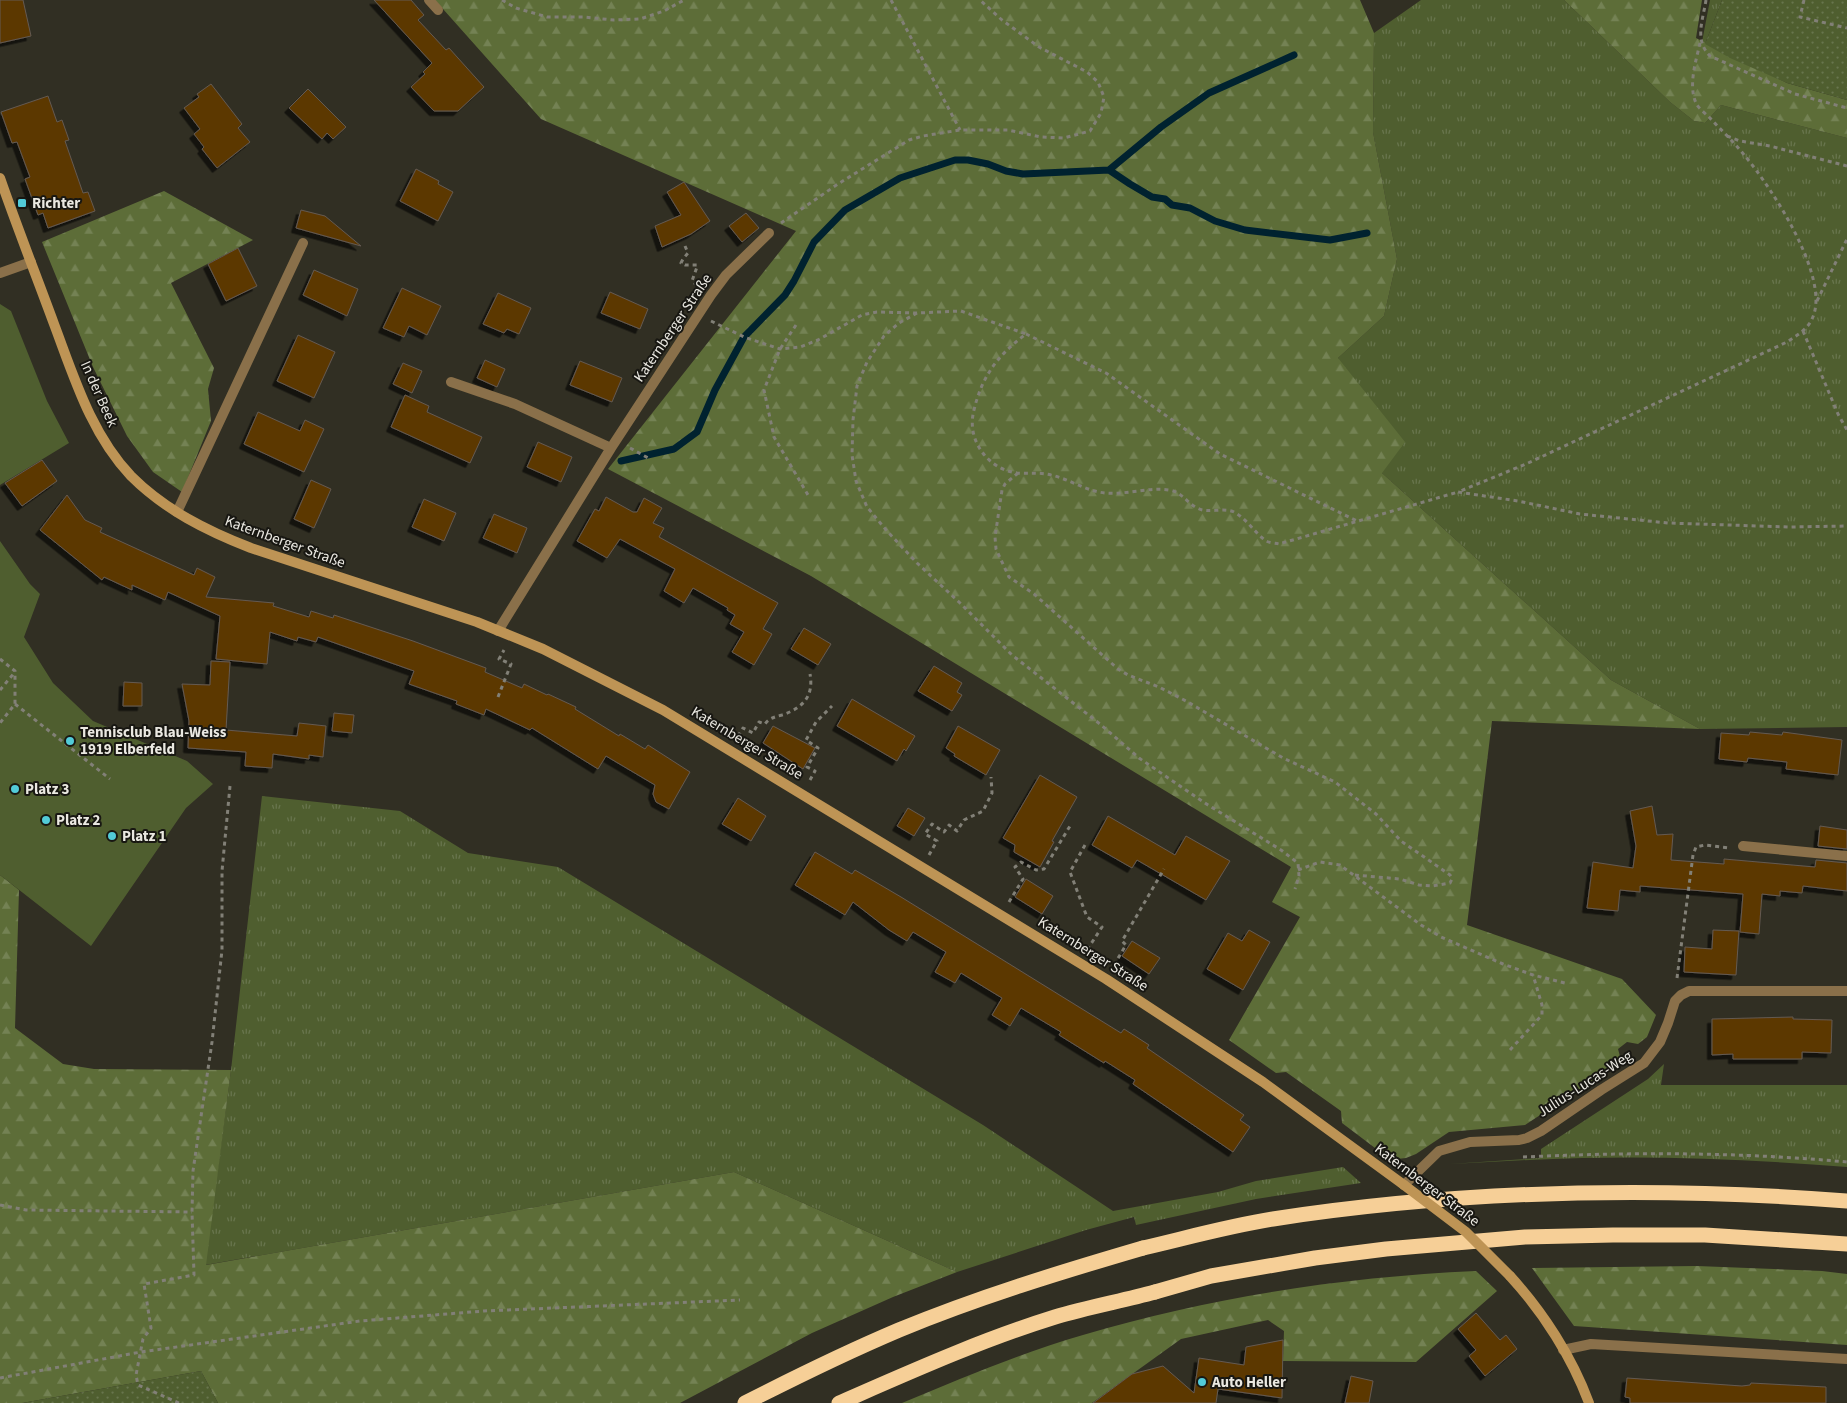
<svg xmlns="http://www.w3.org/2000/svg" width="1847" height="1403" viewBox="0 0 1847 1403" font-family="'Source Sans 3',sans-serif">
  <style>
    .grass { fill: url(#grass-tufts) }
    .forest { fill: url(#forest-firs) }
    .garden { fill: url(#garden-dots) }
    .pitch { fill: #4f5e2f }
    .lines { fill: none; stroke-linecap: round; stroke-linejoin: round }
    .stream { stroke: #00222f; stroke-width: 7 }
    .building { fill: #5c3704; stroke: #645a51; filter: url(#shadow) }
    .path { stroke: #828077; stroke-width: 3; stroke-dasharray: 4 4; stroke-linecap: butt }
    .lane { stroke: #8a704a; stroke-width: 10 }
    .street { stroke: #8a704a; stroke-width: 10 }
    .secondary { stroke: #be9455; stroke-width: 10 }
    .highway { stroke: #f6cf97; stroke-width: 15 }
    .secondary-bridge { stroke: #be9455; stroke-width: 10 }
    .highway-bridge { stroke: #f6cf97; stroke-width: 15 }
    .poi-dot { fill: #52cbd8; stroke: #181712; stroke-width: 2 }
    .labels { text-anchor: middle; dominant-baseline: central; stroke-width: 4; stroke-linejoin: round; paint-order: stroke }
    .poi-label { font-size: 15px; font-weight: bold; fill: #eae8e1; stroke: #181712; text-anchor: start }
    .street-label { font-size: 15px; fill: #eae8e1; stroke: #181712 }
  </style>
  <defs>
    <pattern id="grass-tufts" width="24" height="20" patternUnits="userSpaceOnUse" patternTransform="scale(1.25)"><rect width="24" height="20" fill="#4f5e2f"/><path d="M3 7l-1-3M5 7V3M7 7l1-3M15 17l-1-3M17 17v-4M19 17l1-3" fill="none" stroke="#68754d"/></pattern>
    <pattern id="forest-firs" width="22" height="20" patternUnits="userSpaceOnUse" patternTransform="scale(1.25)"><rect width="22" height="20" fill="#5d6d38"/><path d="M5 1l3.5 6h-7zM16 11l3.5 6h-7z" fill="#748254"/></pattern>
    <pattern id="garden-dots" width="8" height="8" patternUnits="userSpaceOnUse" patternTransform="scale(1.25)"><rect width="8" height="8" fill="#4f5e2f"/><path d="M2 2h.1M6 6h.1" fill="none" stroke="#68754d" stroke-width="1.8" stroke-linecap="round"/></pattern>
    <filter id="shadow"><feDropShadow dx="-4.5" dy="4.5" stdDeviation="0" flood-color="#0009"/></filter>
  </defs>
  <rect width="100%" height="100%" fill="#312f23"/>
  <path class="grass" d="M1421,0H1564L1670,102L1694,121L1705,123L1721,105L1847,138V727L1700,729L1611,680L1382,473L1338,358L1384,316L1397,259L1373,132L1374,33Z
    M1710,0H1722L1705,44L1702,42Z
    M262,796L400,811L468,853L558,867L983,1125L1113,1211L1218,1192L1256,1181L1343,1167L1361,1183L1256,1199L1136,1225L1134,1217L1086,1230L957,1272L734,1172L205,1265L231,1070Z
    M1664,1064L1661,1085H1847V1167C1759,1160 1670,1156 1582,1158C1538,1159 1494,1162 1450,1164L1541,1158V1149L1648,1079Z"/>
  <path class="forest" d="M435,0H1360L1374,33L1373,132L1397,259L1384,316L1338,358L1405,442L1382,473L1611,680L1700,729L1492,721L1467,925L1622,979L1656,1015L1647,1037L1638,1044L1627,1042L1618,1049L1621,1060L1619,1063L1525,1125L1449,1132L1416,1154L1406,1158L1397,1159L1383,1154L1342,1123L1341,1111L1286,1072L1276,1073L1229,1040L1300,917L1272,902L1291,867L811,576L608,469L796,231L541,119Z
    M1564,0H1702L1696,38L1787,83L1847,100V138L1721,105L1705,123L1694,121L1670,102Z
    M164,191L253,240L171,283L214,368L208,389L211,421L182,492L153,472L127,436L93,367L42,242Z
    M0,875L19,890L15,1028L63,1064L94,1069L231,1070L206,1265L734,1172L957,1272L893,1297L812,1333L680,1403H218L201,1371L22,1403H0Z
    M1697,1266L1822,1271L1847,1274V1345L1574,1326L1532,1268Z
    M1476,1271L1497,1291L1416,1362L1283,1361L1284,1331L1268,1320L1181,1339L1092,1403H902C962,1378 1021,1353 1083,1335C1212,1297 1342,1277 1476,1271Z"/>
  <path class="garden" d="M1722,0H1847V100L1787,83L1730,58L1705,44Z
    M201,1371L218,1403H22Z"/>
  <path class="pitch" d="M0,304L11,311L47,401L69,443L0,485Z
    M0,541L30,584L40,594L24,637L53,683L93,721L187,761L213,784L186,808L91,946L0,875Z"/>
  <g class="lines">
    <path class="stream" d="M1109,170L1161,127L1209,93L1294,55
      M621,461L674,449L697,432L715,390L744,337L785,295L794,281L814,242L845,210L900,178L955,160H968L988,164L1006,171L1023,174L1109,170L1130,184L1152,197L1165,199L1172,205L1190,208L1215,221L1245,230L1330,240L1367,233"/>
  </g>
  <path class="building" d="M0,0H23L31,36L0,43Z
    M374,0H411L424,15L418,20L446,50L449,48L484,87L458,111H434L411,87L425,74L423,72L432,63Z
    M211,84L242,124L238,128L250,142L217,168L202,149L204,147L194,134L200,129L184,108L199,97L197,94Z
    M308,89L346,127L333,139L327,133L322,139L289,108Z
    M48,96L57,122L62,120L69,140L65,141L83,193L88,192L95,211L48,228L43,213L38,215L25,179L30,177L17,142L12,143L1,112Z
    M416,169L439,181L438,184L453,192L438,221L400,201Z
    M684,182L710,221L691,234L662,247L655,226L681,215L667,192Z
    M301,210L325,216L361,246L296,228Z
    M746,213L759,228L742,242L729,226Z
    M238,248L257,286L226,301L208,264Z
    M314,270L358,289L347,316L303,295Z
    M402,288L441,306L427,335L409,326L404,337L383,328Z
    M610,292L648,309L640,329L601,313Z
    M498,293L531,308L519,334L507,329L504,333L483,324Z
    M298,335L335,352L314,398L277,381Z
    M485,360L505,369L497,387L477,378Z
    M580,361L622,378L612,402L570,385Z
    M403,363L422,371L412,393L393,384Z
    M405,395L429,406L427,412L482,437L470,463L391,427Z
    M258,412L300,431L305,420L324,429L304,472L244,444Z
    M538,442L572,457L561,482L527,467Z
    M42,460L57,481L22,506L5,483Z
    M311,480L331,489L314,528L294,519Z
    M67,495L85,520L102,528L100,532L194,575L197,568L215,577L206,597L274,603L273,606L309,617L311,611L333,618L334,615L413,641L486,668L485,672L522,688L524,684L547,695L548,694L576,707L575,709L619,736L620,734L645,749L648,745L690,772L669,809L656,802L653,794L655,785L606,756L598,769L532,728L530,730L486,709L484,715L456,704L457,701L409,684L414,671L318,637L316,642L298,637L297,641L270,632L267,664L216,659L220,616L168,592L165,600L132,585V590L104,577L102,580L40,530Z
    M606,497L633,512H637L644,498L662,508L653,523L664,528L659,537L778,603L763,629L772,634L754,665L732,652L744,632L730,624L735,615L727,610L728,608L693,588L684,603L664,591L675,569L620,539L607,558L577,541L595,509L599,511Z
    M424,499L456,513L444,541L412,527Z
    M494,514L527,528L517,553L483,538Z
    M804,628L831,644L818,665L791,649Z
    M211,661L230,662L226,730L297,736L299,723L326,726L323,757L309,755V759L273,754L272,768L245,766L246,752L188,748L189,721L182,684L210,685Z
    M934,666L962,683L957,692L962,695L952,711L918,691Z
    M124,682L142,683V706H123Z
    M852,699L915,736L906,751L904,749L897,761L837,726Z
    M334,713L354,715L352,733L332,731Z
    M773,726L815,748L803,769L763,743Z
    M958,726L1000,750L986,775L954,756L955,754L946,748Z
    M1750,732L1782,735L1783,732L1842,740L1838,775L1786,769L1787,762L1748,758L1747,762L1719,759L1721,733L1749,735Z
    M1040,775L1077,797L1052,841L1054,842L1040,867L1014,852L1015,845L1003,838Z
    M738,798L766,816L751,841L722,824Z
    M1652,806L1657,835L1673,834L1671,860L1724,864V859L1815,867L1816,860L1847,863V891L1803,886L1802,893L1780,891V896L1762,894L1759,934L1740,932L1743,894L1640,886V892L1620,890L1618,911L1587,908L1593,862L1633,868L1636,846L1630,811Z
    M908,808L925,818L914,836L897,826Z
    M1108,816L1175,855L1186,836L1230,861L1206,900L1137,860L1132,868L1092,845Z
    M1820,826L1847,830V849L1818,846Z
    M815,852L852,874L855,870L901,897L1121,1033L1124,1029L1135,1036L1149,1045L1147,1048L1244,1115L1240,1120L1250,1127L1233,1152L1133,1084L1135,1080L1105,1061L1104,1063L1059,1035L1061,1032L1021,1008L1010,1026L992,1015L1002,998L961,973L955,983L935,972L946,952L913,932L907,941L889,930L853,902L845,915L795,885Z
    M1026,879L1053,896L1042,914L1015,897Z
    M1249,930L1270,942L1243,990L1207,969L1228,933L1242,941Z
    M1713,930L1739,931L1736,975L1684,972L1685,947L1712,949Z
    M1132,941L1160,958L1149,974L1122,956Z
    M1793,1017V1019L1832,1020L1831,1053L1802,1052V1059H1733V1054L1712,1055V1019Z
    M1476,1313L1500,1340L1506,1335L1517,1349L1485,1376L1469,1356L1476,1350L1458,1329Z
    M1283,1340L1282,1398L1218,1389L1216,1403H1093L1132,1374L1163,1366L1194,1393L1199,1358L1244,1365L1246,1347Z
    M1351,1376L1373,1381L1369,1403H1345Z
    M1627,1378L1742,1386L1750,1385L1751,1383L1826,1387V1403H1630V1398L1625,1397Z"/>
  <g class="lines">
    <path class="path" d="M502,0L516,8L547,17H583L614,20L640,19L664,11L684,0
      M891,0L960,130
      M1706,0C1703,20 1694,40 1710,56L1795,94L1847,108
      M1804,0L1800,17L1847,28
      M1700,43C1696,61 1688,85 1696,103C1698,108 1705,113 1709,117C1721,130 1734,142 1745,156C1771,187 1832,279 1812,319C1807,330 1797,335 1787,342L1526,464L1458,492L1518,501L1580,514L1668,523L1789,527L1847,526
      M1727,136L1740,141L1770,146L1847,166
      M781,223L838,184L909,140L923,136L960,130H1008L1041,137L1064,138L1090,131L1101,113L1104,97L1098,82L1087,72L1039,47L1002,20L980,0
      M685,246L688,253L683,259L681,263L685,265H697V267L692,281L698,286
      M1817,301L1847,239
      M917,313L899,323L884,336L867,362L857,386L853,420L852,455L856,481L867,507L887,531L917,563L960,603L1012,655L1100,724L1139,758L1208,805L1281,850L1298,863L1299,876L1295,889
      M711,321L744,337L780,349L800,347L818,340L862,315L877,312L918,313L961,311L1026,334C998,355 982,376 974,410C966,439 987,469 1017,473C1029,474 1040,472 1051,475C1069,479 1086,491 1105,493C1126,495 1148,487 1169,490C1182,492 1186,502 1197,508C1208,514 1223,507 1234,512C1247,519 1254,532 1265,540C1268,543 1275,543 1279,544L1458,492
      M796,325L780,349L764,390L774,437L808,495
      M1803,331L1838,414L1847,430
      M1026,334L1106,373L1220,454L1357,521
      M630,448L650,459
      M1018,473L1005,484L1002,490L995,537L996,549L1009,577L1034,594L1118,669L1128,675L1159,687L1186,701L1283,758L1335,782L1376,814L1401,841L1440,868L1450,875L1452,879L1450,883L1432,886L1419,885L1400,879L1354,875
      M0,659L15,671V704L0,723
      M0,690L15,672
      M498,697L511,664L499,659L504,650
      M15,704L110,779
      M738,736L743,728L753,733L759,722L765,724C769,718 775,717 782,715C803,708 814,696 810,674
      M810,780L815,771L807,767L818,748L806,740L816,722L832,706
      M1085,845L1070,872L1087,917L1102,927L1087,950
      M929,855L937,841L925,834L932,824L944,832L949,825L957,831L964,820L983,811L992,793L991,777
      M1298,870L1320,862L1340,865L1421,925L1441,937L1503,964L1533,975L1565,983
      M1009,902L1023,879L1015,867L1021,862L1036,870L1044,869L1070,826
      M1114,965L1126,945L1122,941L1164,869
      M1677,978L1693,855L1696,847L1705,845L1729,848
      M1510,1050L1542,1015V1005L1533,975
      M1523,1157C1631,1152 1739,1152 1847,1162
      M0,1205L26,1210L192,1212
      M0,1378L141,1352L360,1321L484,1311L740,1300
      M179,1403L138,1385L136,1375L143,1339L151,1328L144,1284L194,1275L192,1212L193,1171L212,1042L222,950V871L230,786"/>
    <path class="lane" d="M0,273L31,262
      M177,512L303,243
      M1563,1350L1591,1344L1847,1359"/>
    <path class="street" d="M429,0L438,10
      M451,382L515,404L611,448
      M498,631L611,448L711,295L726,275L769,233
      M1743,846L1847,856
      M1404,1185L1439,1151L1470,1142L1519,1140L1527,1138L1541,1131L1601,1090L1644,1063L1660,1042L1668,1023L1675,1001L1681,995L1689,991H1847"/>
    <path class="secondary" d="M0,178C17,227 36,275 54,324C74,377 91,434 131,476C165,510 207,531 251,548L477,622L543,649L663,710L1106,979L1263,1082L1404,1185
      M1510,1276C1543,1312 1572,1357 1589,1403"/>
    <path class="highway" d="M1143,1248C1186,1238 1229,1226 1273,1219C1462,1190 1656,1186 1847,1201
      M1155,1292L1211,1276L1315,1258L1386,1249L1525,1237L1613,1235H1705L1847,1244"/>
    <path class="secondary-bridge" d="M1404,1185L1466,1232L1510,1276"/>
    <path class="highway-bridge" d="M745,1403C796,1377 847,1352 899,1330C979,1297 1061,1272 1143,1248
      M839,1403C910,1372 981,1340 1055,1317C1088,1307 1122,1301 1155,1292"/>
  </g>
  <g class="poi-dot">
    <rect x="17" y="198" width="10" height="10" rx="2.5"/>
    <circle cx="70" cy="741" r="5"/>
    <circle cx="15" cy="789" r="5"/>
    <circle cx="46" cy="820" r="5"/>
    <circle cx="112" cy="836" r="5"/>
    <circle cx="1202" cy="1382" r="5"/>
  </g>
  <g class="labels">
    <g class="poi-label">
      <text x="32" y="203">Richter</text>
      <text x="80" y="732">Tennisclub Blau-Weiss<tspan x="80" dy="17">1919 Elberfeld</tspan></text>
      <text x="25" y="789">Platz 3</text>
      <text x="56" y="820">Platz 2</text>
      <text x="122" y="836">Platz 1</text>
      <text x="1212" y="1382">Auto Heller</text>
    </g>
    <g class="street-label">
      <text transform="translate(673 328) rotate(-56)">Katernberger Straße</text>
      <text transform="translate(99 394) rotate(66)">In der Beek</text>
      <text transform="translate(285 542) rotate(20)">Katernberger Straße</text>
      <text transform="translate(747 743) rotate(31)">Katernberger Straße</text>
      <text transform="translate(1093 954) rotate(32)">Katernberger Straße</text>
      <text transform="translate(1585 1084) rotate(-33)">Julius-Lucas-Weg</text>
      <text transform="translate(1427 1185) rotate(37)">Katernberger Straße</text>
    </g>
  </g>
</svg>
